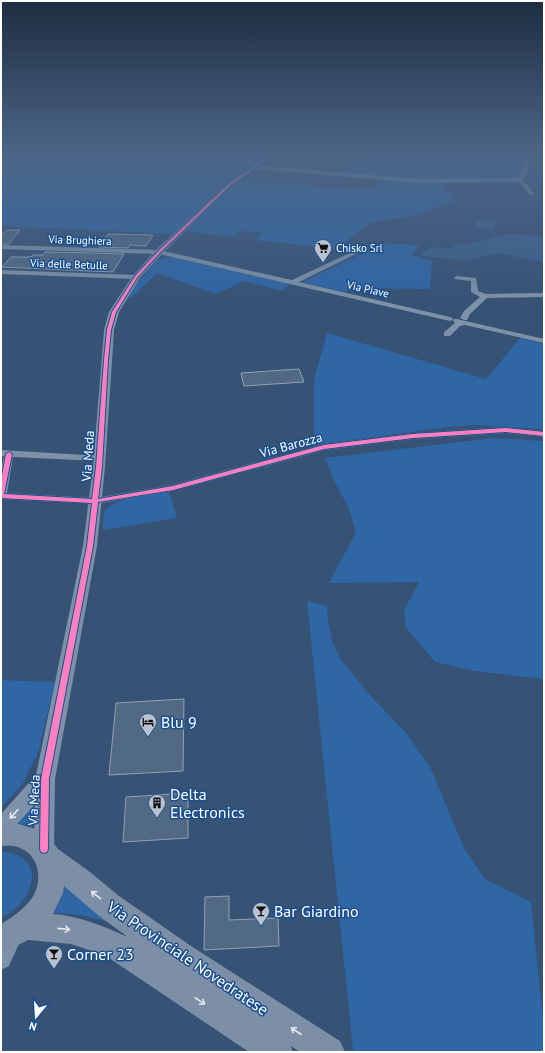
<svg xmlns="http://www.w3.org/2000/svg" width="545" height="1053" viewBox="0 0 545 1053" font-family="'PT Sans',sans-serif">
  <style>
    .green { fill: #2f66a5 }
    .water { fill: #3b618d }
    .building { fill: #526984; stroke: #92a2b6 }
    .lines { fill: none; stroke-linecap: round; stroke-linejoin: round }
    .minor { fill: #7d92a8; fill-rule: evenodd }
    .tertiary { fill: #7d92a8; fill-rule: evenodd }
    .primary { fill: #7d8ea7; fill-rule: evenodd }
    .cycleway-casing { stroke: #1b4f8f; stroke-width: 2 }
    .cycleway { fill: #ff80c0; fill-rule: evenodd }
    .oneway { stroke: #e5e9ee }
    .oneway2 { stroke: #e5e8ed }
    .labels { text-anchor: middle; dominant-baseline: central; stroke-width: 3; stroke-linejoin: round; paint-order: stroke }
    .far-street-label { font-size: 11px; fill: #fff; stroke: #1b4f8f }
    .far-poi-label { font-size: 11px; fill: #fff; stroke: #1b4f8f; text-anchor: start }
    .street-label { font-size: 13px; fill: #fff; stroke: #1b4f8f }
    .near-poi-label { font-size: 16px; fill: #fff; stroke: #1b4f8f; text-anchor: start }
    .near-street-label { font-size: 16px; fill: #fff; stroke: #1b4f8f }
  </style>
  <rect width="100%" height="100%" fill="#365274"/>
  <path class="green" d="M1,156H269L230,181L180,230L173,234L1,226Z
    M370,156H525L523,179L441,182L457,203L445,205L411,216L370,223L337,249L256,240L262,233L240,231L233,237L186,231L233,184H236V182L239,181L371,190L382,179L336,175Z
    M384,243L419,245L412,255L432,261L430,289L355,288L344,292L302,282Z
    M167,257H172L290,284L282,291L244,281L216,294L157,273L132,297L127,296L157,260Z
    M327,333L486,379L520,338L544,344V429L475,425L441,428L314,445V380Z
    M493,438L544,441V679L474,671L435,662L406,628L404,610L419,582L329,583L356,532L348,506L335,483L325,458Z
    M169,492L177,518L103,530C103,524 103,516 105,511C110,499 156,494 169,492Z
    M307,601L327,606L328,620L332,641L341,660L369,694L407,734L430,767L465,850L485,879L531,902L544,1028V1052H356L353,1050Z
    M1,680L55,682L38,753L22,785L1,807Z
    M38,795L33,827L15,822Z
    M1,852C49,854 35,903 1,918Z
    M65,885L113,923L81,915L54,913L60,901Z"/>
  <path class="water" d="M477,219L496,221L494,230L474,228Z
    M511,234L544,236V262L498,253L467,260L429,257L421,255L424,251L433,247L450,248L457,245L487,240L493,237Z"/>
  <path class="building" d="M7,230H20L9,244H1V236Z
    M108,234L153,235L146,246L130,245L128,248L99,247Z
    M45,252L93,253L124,254L113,272L2,267L11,257H31L33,255H43Z
    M299,369L304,382L244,386L241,373Z
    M184,699L183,771L109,775L116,703Z
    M188,793V838L123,842L126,797Z
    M229,896V920L278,918L279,946L204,950L205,897Z"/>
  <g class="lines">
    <path class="minor" d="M526,156H530L527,173L523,180L534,194L531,196L519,182L419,183L254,169L251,167L254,165L419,179L518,178L521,173Z
      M1,245L159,250L292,280L356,250L359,252L358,253L299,282L450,317L454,319L450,321L159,254L1,249Z
      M1,270L136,275L139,277L136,279L1,274Z
      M457,276L476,278L478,291L486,294L544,293V297L487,298L470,314L467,320H464L460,318L464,311L480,297L471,292V281L455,279L454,278Z
      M454,319H457L544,339V343L465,325L460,326L450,336H444V332L455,323L453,321Z
      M506,427L544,431V437L506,433L413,439L325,450L173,491L95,504L1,499V470L4,456H1V450L102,456L104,458L102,460L99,461L13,457L7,493L95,498L172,485L324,444L413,433Z"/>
    <path class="tertiary" d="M267,156H274L232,185L162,254L140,278L119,312L114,330L105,467L97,546L55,779L54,849L51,856L44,859L37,856L34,849L35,804L8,834L1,837V814L36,775L83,546L93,467L104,330L109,312L132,277L156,250L228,183Z
      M12,924L20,927L23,935L9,966L1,970V933L4,927Z"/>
    <path class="primary" d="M1,822L16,823L39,830L49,837L58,849L90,872L119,896L194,948L340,1041L345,1052H300L291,1046L293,1052H249L109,958L92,951L71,944L28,940L1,954V924C13,917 24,909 32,898C43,881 40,856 20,848C14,845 7,846 1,846ZM64,886L99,916L128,937C103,926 80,916 53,914L63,893Z"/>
    <defs>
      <path id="cycleway" d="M269,156H272L231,185L160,253L137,278L116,312L111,330L108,360L102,467L98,499L173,486L324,445L413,434L506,428L544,432V436L506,432L413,438L324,449L173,490L98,502L93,546L49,779L48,849L47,852L44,853L41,852L40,849L41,779L87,546L92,503L1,498V481L6,454L9,452L12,454L4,494L92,499L96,467L104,360L107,330L112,312L135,276L158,251L229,183Z"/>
    </defs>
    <use href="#cycleway" class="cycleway-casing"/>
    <use href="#cycleway" class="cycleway"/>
  </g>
  <defs><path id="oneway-shaft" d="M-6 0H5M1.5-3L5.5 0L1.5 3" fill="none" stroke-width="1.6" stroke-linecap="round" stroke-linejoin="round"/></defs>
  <use class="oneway" href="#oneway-shaft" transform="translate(14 814) rotate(132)"/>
  <g class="oneway2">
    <use href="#oneway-shaft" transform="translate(96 895) rotate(-141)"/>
    <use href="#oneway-shaft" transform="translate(64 929) rotate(6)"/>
    <use href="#oneway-shaft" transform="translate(200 1001) rotate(34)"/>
    <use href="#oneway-shaft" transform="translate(296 1031) rotate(-147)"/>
  </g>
  <linearGradient id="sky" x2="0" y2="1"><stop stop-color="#1e2d40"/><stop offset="0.51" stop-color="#4c6688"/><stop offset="1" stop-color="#4c6688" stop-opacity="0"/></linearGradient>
  <rect width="545" height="303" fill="url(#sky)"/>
  <defs>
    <symbol id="supermarket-pin" viewBox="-11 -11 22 30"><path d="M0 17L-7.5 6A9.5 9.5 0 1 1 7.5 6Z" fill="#b9c2ce" stroke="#1b4f8f"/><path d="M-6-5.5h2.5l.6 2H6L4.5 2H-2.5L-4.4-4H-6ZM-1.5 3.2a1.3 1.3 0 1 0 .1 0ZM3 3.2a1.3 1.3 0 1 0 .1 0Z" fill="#111"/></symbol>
    <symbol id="hotel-pin" viewBox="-11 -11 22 30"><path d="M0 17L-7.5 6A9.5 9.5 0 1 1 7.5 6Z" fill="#b9c2ce" stroke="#1b4f8f"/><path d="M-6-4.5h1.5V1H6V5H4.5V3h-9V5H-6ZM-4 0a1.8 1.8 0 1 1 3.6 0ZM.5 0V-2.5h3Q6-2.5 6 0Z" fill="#111"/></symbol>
    <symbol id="building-pin" viewBox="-11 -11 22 30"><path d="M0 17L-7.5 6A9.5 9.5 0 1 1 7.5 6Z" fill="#b9c2ce" stroke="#1b4f8f"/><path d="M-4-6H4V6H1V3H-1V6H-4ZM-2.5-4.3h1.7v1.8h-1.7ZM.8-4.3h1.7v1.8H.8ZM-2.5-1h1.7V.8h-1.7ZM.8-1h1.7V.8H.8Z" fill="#111"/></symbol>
    <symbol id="bar-pin" viewBox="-11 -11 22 30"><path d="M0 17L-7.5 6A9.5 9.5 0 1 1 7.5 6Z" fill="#b9c2ce" stroke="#1b4f8f"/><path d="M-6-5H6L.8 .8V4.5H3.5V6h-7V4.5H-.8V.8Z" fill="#111"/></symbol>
  </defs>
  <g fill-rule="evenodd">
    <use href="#supermarket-pin" x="313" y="238" width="20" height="27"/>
    <use href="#hotel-pin" x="138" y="712" width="20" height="27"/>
    <use href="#building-pin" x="147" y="793" width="20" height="27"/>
    <use href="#bar-pin" x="251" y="901" width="20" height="27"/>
    <use href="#bar-pin" x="44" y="944" width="20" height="27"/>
  </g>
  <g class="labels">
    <g class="far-street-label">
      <text transform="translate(80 240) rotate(2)">Via Brughiera</text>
      <text transform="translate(69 264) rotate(2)">Via delle Betulle</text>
      <text transform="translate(368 289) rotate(13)">Via Piave</text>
    </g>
    <g class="far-poi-label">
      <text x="336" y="248">Chisko Srl</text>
    </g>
    <g class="street-label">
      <text transform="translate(291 445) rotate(-15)">Via Barozza</text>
      <text transform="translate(88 456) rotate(-86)">Via Meda</text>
      <text transform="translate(34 800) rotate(-87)">Via Meda</text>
    </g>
    <g class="near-poi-label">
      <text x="161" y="722">Blu 9</text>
      <text x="170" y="794">Delta<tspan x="170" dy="18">Electronics</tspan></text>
      <text x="274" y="911">Bar Giardino</text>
      <text x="67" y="954">Corner 23</text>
    </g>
    <g class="near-street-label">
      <text transform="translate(188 958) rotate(34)">Via Provinciale Novedratese</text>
    </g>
  </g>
  <rect width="545" height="1053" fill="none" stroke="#ffffff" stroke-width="4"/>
  <g transform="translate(36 1017) rotate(198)" stroke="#1b4f8f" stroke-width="3" paint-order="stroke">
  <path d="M0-3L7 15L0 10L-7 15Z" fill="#ffffff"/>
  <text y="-6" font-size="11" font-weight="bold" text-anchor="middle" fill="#ffffff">N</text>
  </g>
</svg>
